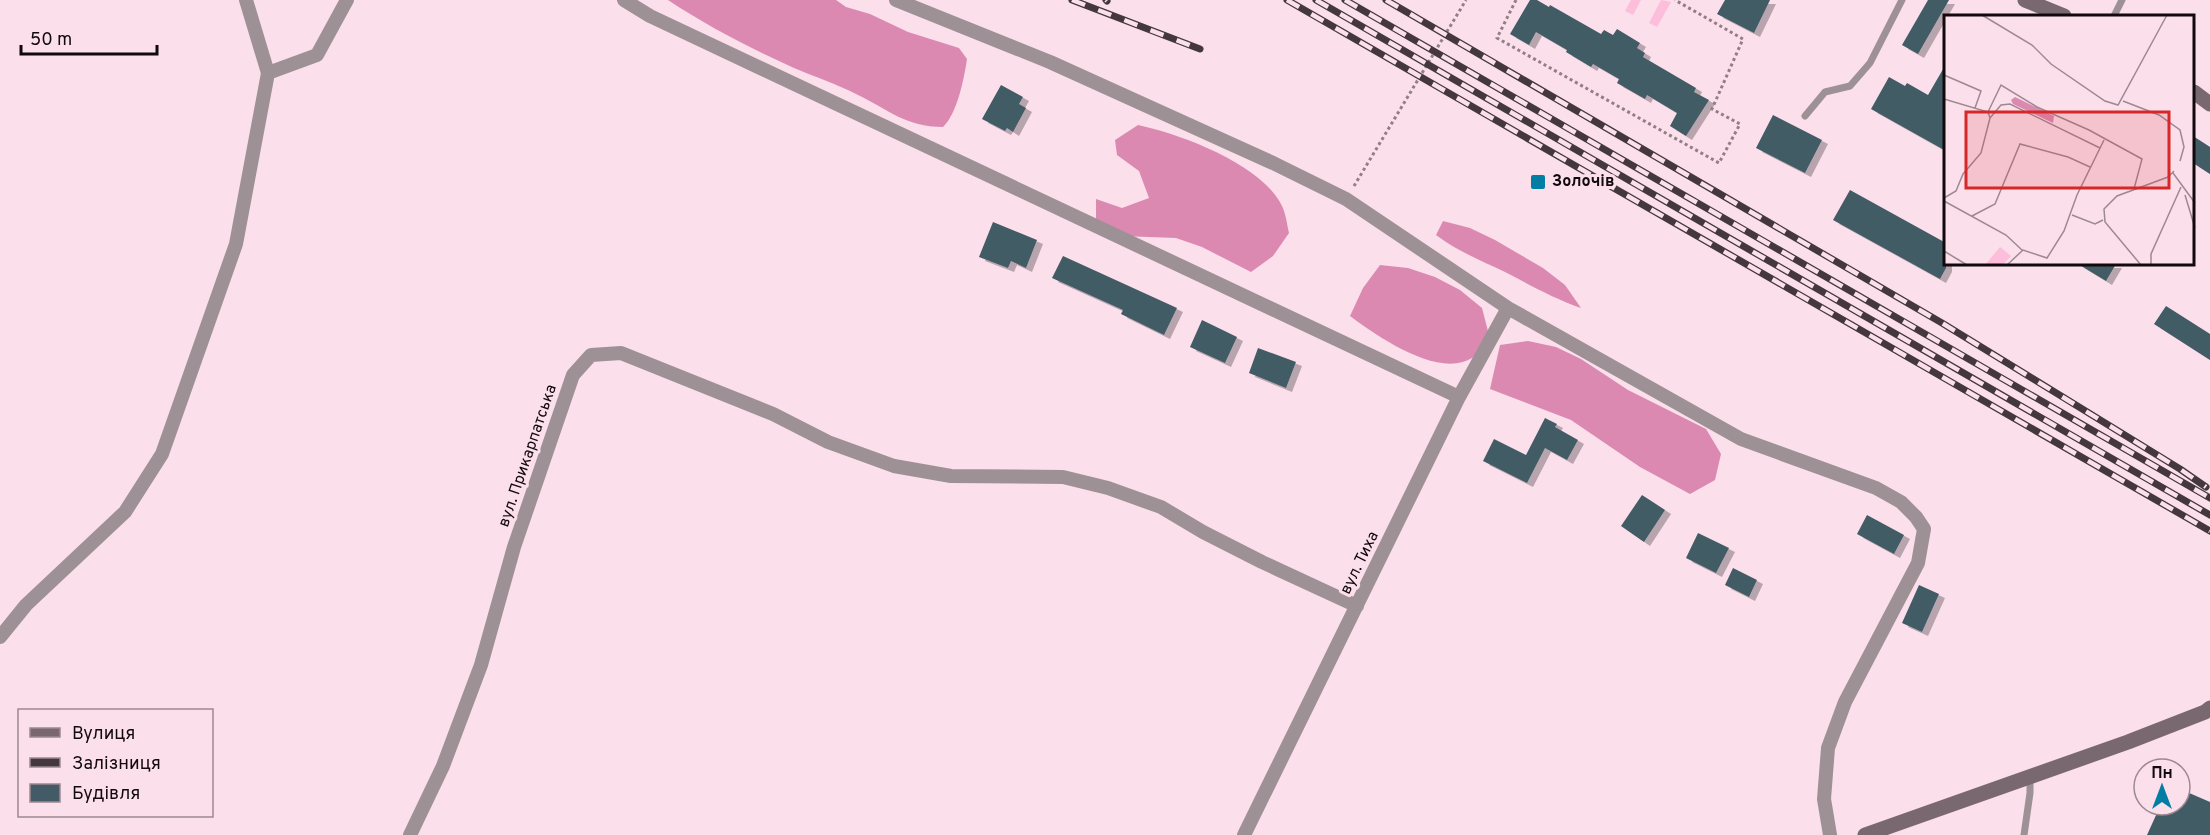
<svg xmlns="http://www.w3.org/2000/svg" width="2210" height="835" viewBox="0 0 2210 835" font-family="Overpass,sans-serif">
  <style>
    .green { fill: #fcbedb }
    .forest { fill: #db89b1 }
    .building { fill: #435b66; filter: url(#shadow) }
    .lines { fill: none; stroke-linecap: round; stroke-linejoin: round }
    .path { stroke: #917e86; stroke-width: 3; stroke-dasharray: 3 3; stroke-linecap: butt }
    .lane { stroke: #9d9196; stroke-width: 7 }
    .street { stroke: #9d9196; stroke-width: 14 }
    .secondary { stroke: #79686f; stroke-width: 15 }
    .rail-casing { stroke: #44383d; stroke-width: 7 }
    .rail { stroke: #fbdfeb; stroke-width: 4.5; stroke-dasharray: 14; stroke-linecap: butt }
    .poi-dot { fill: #027da4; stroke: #fbdfeb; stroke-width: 2 }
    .labels { text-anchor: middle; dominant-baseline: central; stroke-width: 6; stroke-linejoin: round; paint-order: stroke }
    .poi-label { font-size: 16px; font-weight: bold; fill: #11090c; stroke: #fbdfeb; text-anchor: start }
    .street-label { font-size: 16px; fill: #11090c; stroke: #fbdfeb }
    .inset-road { fill: none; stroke: #9d8992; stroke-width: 1.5 }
    .view { fill: #d62828; fill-opacity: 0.15; stroke: #d62828; stroke-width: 3 }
    .inset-edge { fill: none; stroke: #11090c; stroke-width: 3 }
  </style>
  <defs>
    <filter id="shadow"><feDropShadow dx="6" dy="4" stdDeviation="0" flood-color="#0004"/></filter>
  </defs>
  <rect width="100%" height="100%" fill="#fbdfeb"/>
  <path class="green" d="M1631,0H1641L1633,15L1625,11Z
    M1661,0L1671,2L1657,27L1649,23Z"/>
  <path class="forest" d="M668,0H836L846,7L870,14L908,32L959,48L967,59C964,79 957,114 943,127C906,127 889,110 858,95C837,84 815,77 794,68C750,48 707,26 668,0Z
    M1138,125C1180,134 1262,164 1282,206C1286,214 1287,225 1289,233L1273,256L1251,272L1202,247L1176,238L1122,236L1096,227V199L1122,208L1149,198L1139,171L1117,155L1115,140Z
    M1443,221L1470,228L1495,240L1543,268L1565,285L1581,308C1553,298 1532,286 1505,272C1480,260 1459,252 1436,235Z
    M1380,265L1408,268L1435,277L1460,290L1482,308L1489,335C1485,342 1479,354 1472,358C1438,379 1377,336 1350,316L1363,288Z
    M1528,341L1556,347L1581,359L1628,390L1706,429L1721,454L1715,480L1690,494L1640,467L1571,420L1490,389L1500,345Z"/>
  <path class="building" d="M1530,0H1537L1549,7L1550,5L1601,34L1604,30L1613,35L1617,29L1640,43L1637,48L1645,53L1643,57L1696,88L1694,92L1709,100L1686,136L1670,126L1677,113L1647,95L1645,99L1617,83L1619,79L1593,64L1591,67L1566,52L1567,50L1536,32L1529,45L1510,34Z
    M1725,0H1770L1754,33L1717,14Z
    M1928,0H1949L1918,54L1902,45Z
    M1946,64V151L1871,109L1889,77L1905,86L1907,83L1928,95Z
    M1001,85L1023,97L1019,104L1026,108L1013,132L1007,128L1005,131L982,119Z
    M1773,115L1822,140L1805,173L1756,148Z
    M2193,136L2210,147V174L2193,163Z
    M1850,190L1946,243V268L1940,279L1833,220Z
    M993,222L1037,240L1026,268L1011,261L1008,268L979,257Z
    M1063,256L1177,308L1164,335L1121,314L1123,310L1052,278Z
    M2078,264H2116L2106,281Z
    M2166,306L2210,334V360L2154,324Z
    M1202,320L1237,337L1225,363L1190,347Z
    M1258,348L1296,362L1286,388L1249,373Z
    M1545,418L1557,424L1555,427L1578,440L1567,460L1545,448L1527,483L1483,461L1494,439L1526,455Z
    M1642,495L1665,510L1644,542L1621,526Z
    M1867,515L1904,535L1894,554L1857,534Z
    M1698,533L1729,548L1716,573L1686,558Z
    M1733,568L1757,580L1749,597L1725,585Z
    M1919,585L1939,594L1922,632L1902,623Z
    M2180,789L2210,802V835H2147L2157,813L2162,815L2167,805H2180Z"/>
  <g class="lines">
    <path class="path" d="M1516,0L1497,38L1719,163L1740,124L1712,109L1743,39L1675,0
      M1354,186L1466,0"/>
    <path class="lane" d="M2114,16L2122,0
      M1805,116L1825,92L1850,86L1870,63L1902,0
      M2024,835L2030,793V778"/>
    <path class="street" d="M246,0L268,73L317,55L347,0
      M624,0L650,16L1459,397
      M896,0L1050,62L1273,163L1346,199L1508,308L1741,439L1876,488L1901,502L1916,517L1924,529L1918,563L1845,702L1828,748L1824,799L1830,835
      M0,637L26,605L125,512L162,454L236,244L268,73
      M410,835L443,766L481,665L514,547L573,375L591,355L621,353L773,414L828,442L894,466L951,476L1063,477L1108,488L1161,507L1203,532L1262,562L1357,606
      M1244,835L1459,397L1508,308"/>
    <path class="secondary" d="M2025,0L2064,16
      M2194,92L2210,104
      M1865,835L2128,742L2205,712L2210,708"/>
    <defs>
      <path id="rail" d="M1072,0L1200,49
        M1106,0L1107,1
        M1287,0L2210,531
        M1316,0L2210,515
        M1345,0L2210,498
        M1386,0L1942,323L2180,469L2206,487"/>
    </defs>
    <use href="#rail" class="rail-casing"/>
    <use href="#rail" class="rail"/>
  </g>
  <rect class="poi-dot" x="1530" y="174" width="16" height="16" rx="3"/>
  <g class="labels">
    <g class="poi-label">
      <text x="1552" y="182">Золочів</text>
    </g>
    <g class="street-label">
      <text transform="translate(528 456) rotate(-71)">вул. Прикарпатська</text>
      <text transform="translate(1360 563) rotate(-64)">вул. Тиха</text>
    </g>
  </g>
  <g transform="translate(1944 15)">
    <rect width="250" height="250" fill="#fbdfeb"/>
    <path d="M56,232L67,241L59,250H41Z" fill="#fcbedb"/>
    <path d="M71,82L110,101L109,108L69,89L67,85Z" fill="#db89b1"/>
    <path class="inset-road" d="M38,0L88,30L107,49L161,86L174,90L223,0M0,60L37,76L31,93M0,84L44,97L46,103L57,90L66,89L156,133M179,86L215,100L236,115L240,132L236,146M44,97L57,70L93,92L145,115L198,144L190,174M229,158L251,188M241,180L251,213M0,183L12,176L19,159L37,138L46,103M0,186L62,220L78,235M128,200L151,209L159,205M28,201L51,189L76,129L124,142L146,152M0,236L23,250M63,250L79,235L103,243L120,216L133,180L160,125M197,250L161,207L160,194L173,181L224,162L230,156M207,250V239L237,172"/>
    <path class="view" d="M22,97H225V173H22Z"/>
    <rect width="250" height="250" class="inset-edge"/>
  </g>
  <rect x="18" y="709" width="195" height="108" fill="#fbdfeb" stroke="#9d8992" stroke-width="1.5"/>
  <rect x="30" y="728" width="30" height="9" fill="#79686f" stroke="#9d8992" stroke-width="1.5"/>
  <text x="72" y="739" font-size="18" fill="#11090c">Вулиця</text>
  <rect x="30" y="758" width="30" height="9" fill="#44383d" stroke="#9d8992" stroke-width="1.5"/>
  <text x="72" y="769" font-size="18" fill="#11090c">Залізниця</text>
  <rect x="30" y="784" width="30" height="18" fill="#435b66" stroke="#9d8992" stroke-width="1.5"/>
  <text x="72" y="799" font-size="18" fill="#11090c">Будівля</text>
  <g transform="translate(2162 787)"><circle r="28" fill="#fbdfeb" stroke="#9d8992" stroke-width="1.5"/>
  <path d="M0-4.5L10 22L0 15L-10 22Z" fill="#027da4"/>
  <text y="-9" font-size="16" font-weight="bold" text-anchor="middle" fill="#11090c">Пн</text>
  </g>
  <path d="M21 45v9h136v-9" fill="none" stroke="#11090c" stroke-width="3"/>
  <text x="30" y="45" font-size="18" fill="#11090c" stroke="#fbdfeb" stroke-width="4.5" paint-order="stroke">50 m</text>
</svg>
